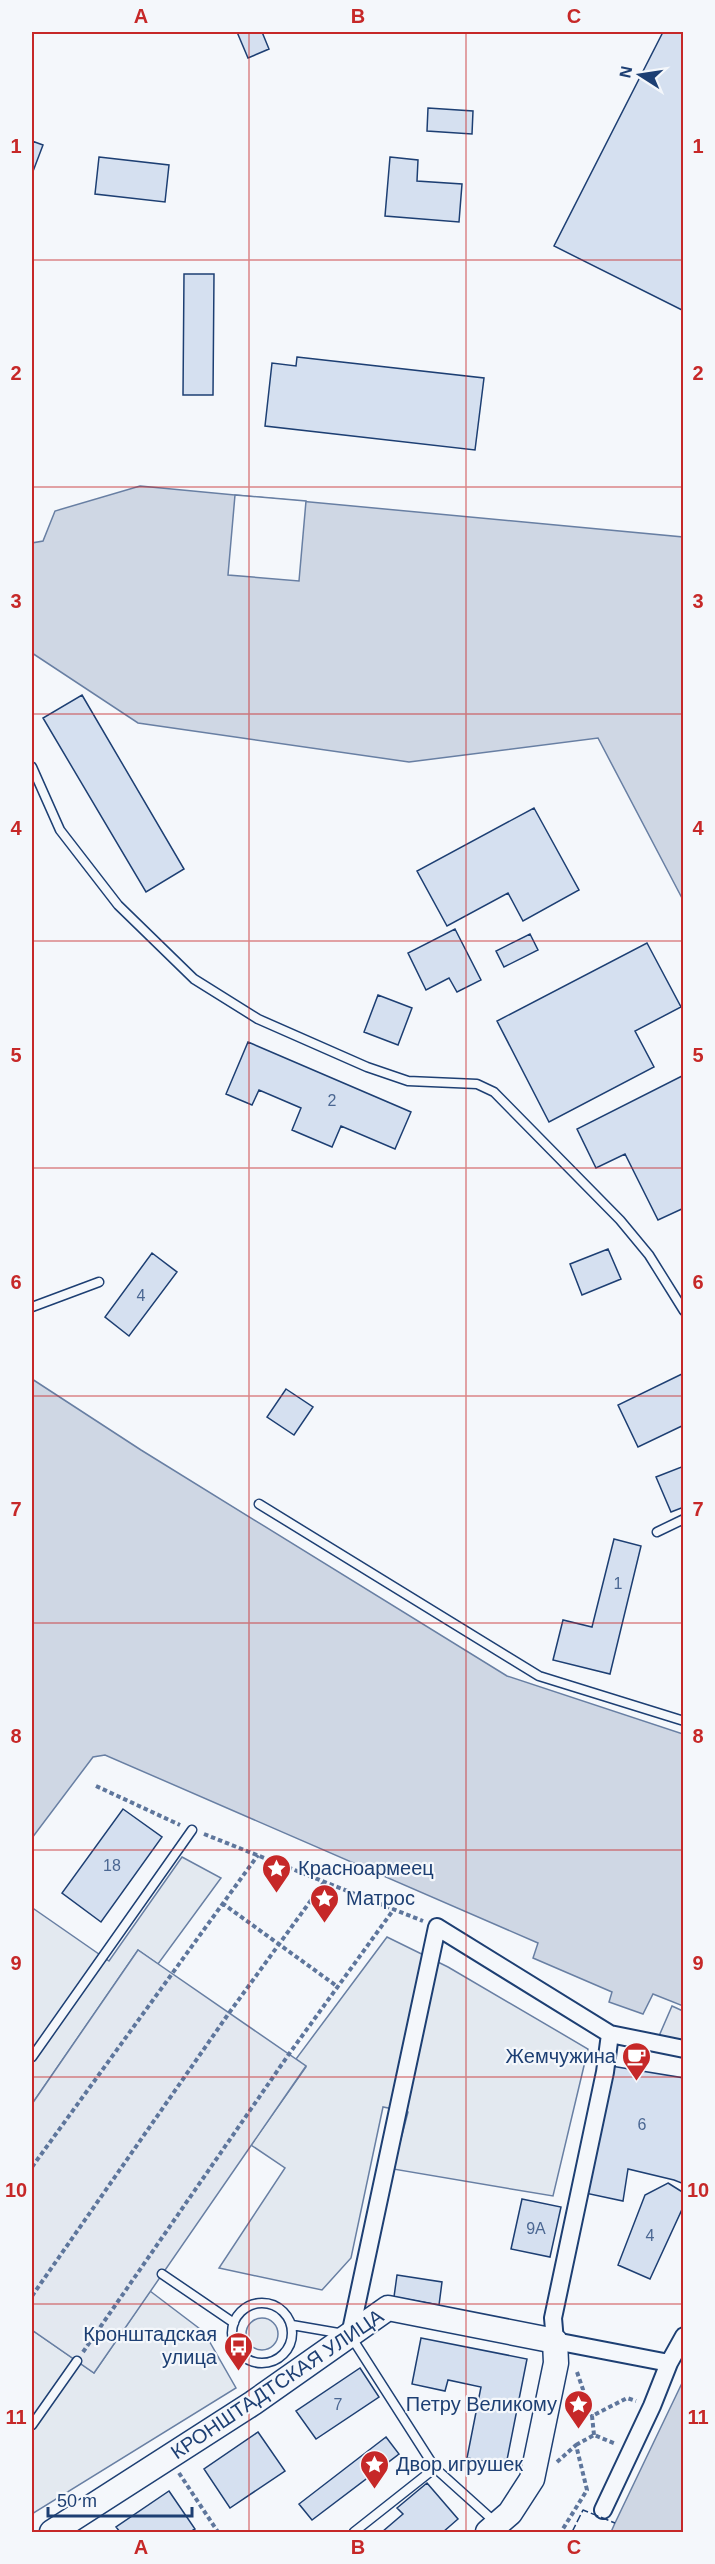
<svg xmlns="http://www.w3.org/2000/svg" width="715" height="2564" viewBox="0 0 715 2564" font-family="Helvetica,sans-serif">
  <style>
    .green { fill: #e3e9f0; stroke: #687fa3; stroke-width: 1.5 }
    .parking { fill: #e3e8f0; stroke: #687fa3; stroke-width: 1.5 }
    .water { fill: #cfd7e4; stroke: #687fa3; stroke-width: 1.5 }
    .pier { fill: #f4f7fb; stroke: #687fa3; stroke-width: 1.5 }
    .building { fill: #d5e0f0; stroke: #1d3f73; stroke-width: 1.5 }
    .lines { fill: none; stroke-linecap: round; stroke-linejoin: round }
    .lane-casing { stroke: #1d3f73; stroke-width: 11 }
    .street-casing { stroke: #1d3f73; stroke-width: 20 }
    .secondary-casing { stroke: #1d3f73; stroke-width: 27 }
    .path { stroke: #5e769c; stroke-width: 4; stroke-dasharray: 4.5 3; stroke-linecap: butt }
    .lane { stroke: #f4f7fb; stroke-width: 8 }
    .street { stroke: #f4f7fb; stroke-width: 16 }
    .secondary { stroke: #f4f7fb; stroke-width: 24 }
    .fence { stroke: #1d3f73; stroke-width: 1.5; stroke-dasharray: 8 3; stroke-linecap: butt }
    .grid { fill: none; stroke: #c62828; stroke-width: 1.5; stroke-opacity: 0.55 }
    .labels { text-anchor: middle; dominant-baseline: central; stroke-width: 4.5; stroke-linejoin: round; paint-order: stroke }
    .number-label { font-size: 16px; fill: #4b6792 }
    .poi-label { font-size: 20px; fill: #1d3f73; stroke: #f4f7fb; text-anchor: start }
    .street-label { font-size: 20px; fill: #1d3f73; stroke: #f4f7fb }
    .neatline { fill: none; stroke: #c62828; stroke-width: 2 }
    .grid-label { font-size: 20px; text-anchor: middle; font-weight: bold; fill: #c62828 }
  </style>
  <rect width="100%" height="100%" fill="#f4f7fb"/>
  <path class="green" d="M182,1857L221,1878L158,1964L138,1950L32,2104V1912L34,1909L109,1961Z
    M387,1937L448,1967L588,2049L553,2196L393,2169L408,2112L383,2107L351,2258L322,2290L219,2268L285,2168L251,2145L306,2067L296,2059Z
    M150,2291L204,2332L236,2388L32,2514V2330L94,2373Z
    M246 2334a16 16 0 1 1 32 0a16 16 0 1 1-32 0Z"/>
  <path class="parking" d="M138,1950L306,2066L94,2373L32,2330V2104Z
    M672,2006L683,2011V2042L659,2036Z"/>
  <path class="water" d="M140,486L683,537V900L598,738L409,762L138,723L32,653V543L43,541L55,511Z
    M32,1379L141,1450L507,1676L683,1734V2006L653,1994L643,2014L609,2002L612,1992L533,1958L538,1943L105,1755L93,1757L32,1838Z
    M683,2381V2532H611L615,2523Z"/>
  <path class="pier" d="M235,495L306,501L299,581L228,575Z"/>
  <path class="building" d="M237,32H262L269,49L248,58Z
    M663,32H684V311L554,246Z
    M428,108L473,111L472,134L427,131Z
    M32,141L43,145L32,174Z
    M99,157L169,165L165,202L95,194Z
    M390,157L418,160L417,181L462,184L459,222L385,216Z
    M184,274H214L213,395H183Z
    M297,357L484,378L475,450L265,426L272,363L296,366Z
    M82,695L184,869L146,892L43,718Z
    M534,808L579,890L523,921L508,893L447,926L417,871Z
    M455,929L481,980L457,992L449,978L426,990L408,953Z
    M530,934L538,950L504,967L496,951Z
    M647,943L681,1007L635,1031L654,1067L549,1122L497,1021Z
    M378,995L412,1008L398,1045L364,1032Z
    M248,1042L411,1112L395,1149L341,1126L332,1147L292,1130L301,1108L259,1090L252,1105L226,1094Z
    M684,1075V1208L658,1220L625,1154L596,1168L577,1129Z
    M608,1249L621,1279L582,1295L570,1264Z
    M152,1253L177,1272L129,1336L105,1317Z
    M684,1373V1425L638,1447L618,1405Z
    M286,1389L313,1407L294,1435L267,1417Z
    M684,1466V1507L671,1512L656,1477Z
    M614,1539L641,1546L610,1674L553,1660L563,1620L592,1627Z
    M123,1809L162,1837L101,1922L62,1893Z
    M611,2066L684,2078V2184L674,2180L628,2169L623,2201L585,2193Z
    M668,2183L684,2193V2205L650,2279L618,2265L645,2195Z
    M522,2199L561,2207L550,2257L511,2249Z
    M397,2275L442,2282L439,2305L394,2297Z
    M421,2338L527,2359L506,2465L467,2458L481,2387L448,2380L445,2391L412,2384Z
    M360,2368L379,2397L316,2439L296,2411Z
    M258,2432L285,2471L230,2508L204,2469Z
    M386,2437L399,2454L312,2520L299,2504Z
    M427,2483L458,2519L443,2532H382L403,2514L397,2508Z
    M169,2491L195,2529L190,2532H120L116,2527Z"/>
  <g class="lines">
    <defs>
      <path id="lane" d="M32,767L60,830L118,905L194,979L258,1019L367,1067L408,1081L477,1084L494,1092L620,1220L649,1255L684,1311
        M32,1307L99,1282
        M259,1504L539,1676L684,1721
        M657,1532L684,1519
        M32,2057L192,1830
        M162,2274L234,2323
        M232 2333a30 30 0 1 1 60 0a30 30 0 1 1-60 0Z
        M292,2325L350,2335L435,2468
        M32,2425L77,2361
        M354,2532L435,2468L495,2522"/>
      <path id="street" d="M610,2034L605,2072L553,2318L555,2341L669,2363
        M350,2335L437,1927L610,2034L684,2049
        M603,2510L652,2406L669,2363L684,2336"/>
      <path id="secondary" d="M52,2532L253,2403L388,2308L555,2341L556,2363L532,2479L510,2513L488,2532"/>
    </defs>
    <use href="#lane" class="lane-casing"/>
    <use href="#street" class="street-casing"/>
    <use href="#secondary" class="secondary-casing"/>
    <path class="path" d="M96,1786L180,1825
      M204,1834L423,1921
      M222,1903L338,1987
      M32,2167L258,1855
      M32,2296L229,2013L325,1881
      M83,2352L289,2054L394,1909
      M577,2372L592,2416
      M594,2435L592,2416L627,2398L636,2401
      M576,2445L594,2435L616,2444
      M557,2462L576,2445L587,2490L561,2532
      M179,2473L218,2532"/>
    <use href="#lane" class="lane"/>
    <use href="#street" class="street"/>
    <use href="#secondary" class="secondary"/>
    <path class="fence" d="M572,2532L583,2510L615,2523"/>
  </g>
  <path class="grid" d="M249,32V2532M466,32V2532M32,260H684M32,487H684M32,714H684M32,941H684M32,1168H684M32,1396H684M32,1623H684M32,1850H684M32,2077H684M32,2304H684"/>
  <defs>
    <symbol id="sight-pin" viewBox="-11 -11 22 30"><path d="M0 17L-7.5 6A9.5 9.5 0 1 1 7.5 6Z" fill="#c62828" stroke="#f4f7fb"/><path d="M0-6L1.8-2.2L6-1.7L2.9 1.2L3.7 5.4L0 3.3L-3.7 5.4L-2.9 1.2L-6-1.7L-1.8-2.2Z" fill="#fff"/></symbol>
    <symbol id="cafe-pin" viewBox="-11 -11 22 30"><path d="M0 17L-7.5 6A9.5 9.5 0 1 1 7.5 6Z" fill="#c62828" stroke="#f4f7fb"/><path d="M-5.5-4.5H6V0H3Q3 3.5 0 3.5H-2.5Q-5.5 3.5-5.5 0ZM3-3.2v2h1.7v-2ZM-6 4.5H4V6H-6Z" fill="#fff"/></symbol>
    <symbol id="bus-pin" viewBox="-11 -11 22 30"><path d="M0 17L-7.5 6A9.5 9.5 0 1 1 7.5 6Z" fill="#c62828" stroke="#f4f7fb"/><path d="M-5-6H5V4H4V6H2V4H-2V6H-4V4H-5ZM-3.5-4V0h7V-4ZM-3.5 1.2v1.5H-2V1.2ZM2 1.2v1.5H3.5V1.2Z" fill="#fff"/></symbol>
  </defs>
  <g fill-rule="evenodd">
    <use href="#sight-pin" x="260" y="1852" width="33" height="45"/>
    <use href="#sight-pin" x="308" y="1882" width="33" height="45"/>
    <use href="#cafe-pin" x="620" y="2040" width="33" height="45"/>
    <use href="#bus-pin" x="222" y="2330" width="33" height="45"/>
    <use href="#sight-pin" x="562" y="2388" width="33" height="45"/>
    <use href="#sight-pin" x="358" y="2448" width="33" height="45"/>
  </g>
  <g class="labels">
    <g class="number-label">
      <text x="332" y="1100">2</text>
      <text x="141" y="1295">4</text>
      <text x="618" y="1583">1</text>
      <text x="112" y="1865">18</text>
      <text x="642" y="2124">6</text>
      <text x="536" y="2228">9А</text>
      <text x="650" y="2235">4</text>
      <text x="338" y="2404">7</text>
    </g>
    <g class="poi-label">
      <text x="298" y="1868">Красноармеец</text>
      <text x="346" y="1898">Матрос</text>
      <text x="616" y="2056" text-anchor="end">Жемчужина</text>
      <text x="217" y="2334" text-anchor="end">Кронштадская<tspan x="217" dy="23">улица</tspan></text>
      <text x="557" y="2404" text-anchor="end">Петру Великому</text>
      <text x="396" y="2464">Двор игрушек</text>
    </g>
    <g class="street-label">
      <text transform="translate(277 2384) rotate(-34)">КРОНШТАДТСКАЯ УЛИЦА</text>
    </g>
  </g>
  <rect width="715" height="2564" fill="none" stroke="#f4f7fb" stroke-width="66"/>
  <g transform="translate(640 75) rotate(282)" stroke="#f4f7fb" stroke-width="4.5" paint-order="stroke">
  <path d="M0-4.5L10 22L0 15L-10 22Z" fill="#1d3f73"/>
  <text y="-9" font-size="16" font-weight="bold" text-anchor="middle" fill="#1d3f73">N</text>
  </g>
  <path d="M48 2507v9h144v-9" fill="none" stroke="#1d3f73" stroke-width="3"/>
  <text x="57" y="2507" font-size="18" fill="#1d3f73" stroke="#f4f7fb" stroke-width="4.5" paint-order="stroke">50 m</text>
  <rect x="33" y="33" width="649" height="2498" class="neatline"/>
  <g class="grid-label">
    <text x="141" y="23">A</text>
    <text x="358" y="23">B</text>
    <text x="574" y="23">C</text>
    <text x="16" y="153">1</text>
    <text x="698" y="153">1</text>
    <text x="16" y="380">2</text>
    <text x="698" y="380">2</text>
    <text x="16" y="608">3</text>
    <text x="698" y="608">3</text>
    <text x="16" y="835">4</text>
    <text x="698" y="835">4</text>
    <text x="16" y="1062">5</text>
    <text x="698" y="1062">5</text>
    <text x="16" y="1289">6</text>
    <text x="698" y="1289">6</text>
    <text x="16" y="1516">7</text>
    <text x="698" y="1516">7</text>
    <text x="16" y="1743">8</text>
    <text x="698" y="1743">8</text>
    <text x="16" y="1970">9</text>
    <text x="698" y="1970">9</text>
    <text x="16" y="2197">10</text>
    <text x="698" y="2197">10</text>
    <text x="16" y="2424">11</text>
    <text x="698" y="2424">11</text>
    <text x="141" y="2554">A</text>
    <text x="358" y="2554">B</text>
    <text x="574" y="2554">C</text>
  </g>
</svg>
